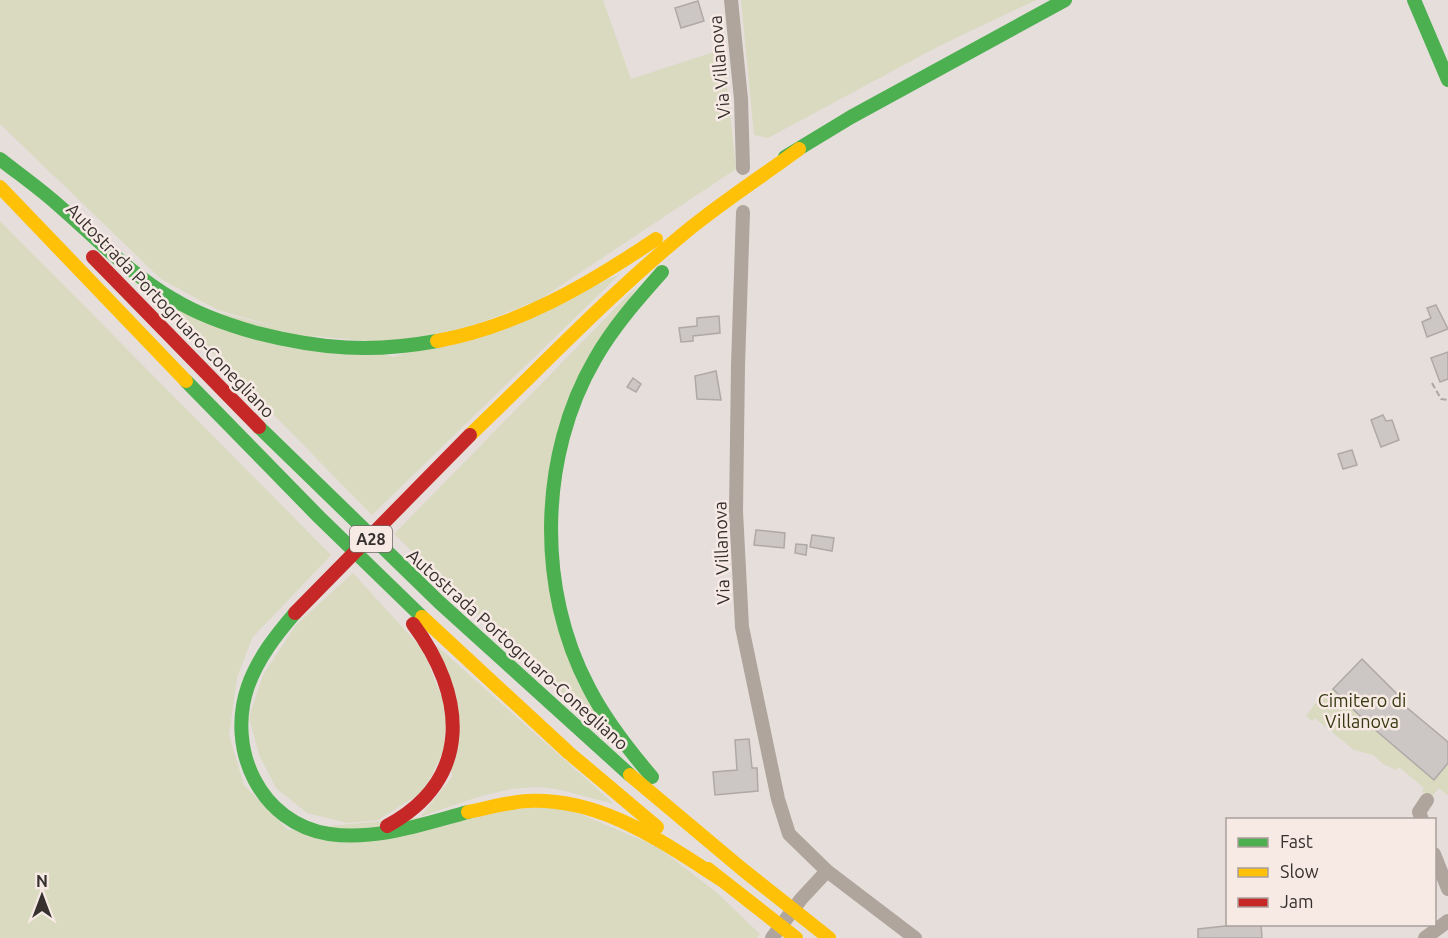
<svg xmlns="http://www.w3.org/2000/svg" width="1448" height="938" viewBox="0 0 1448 938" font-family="Ubuntu,sans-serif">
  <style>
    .green { fill: #d9dac0 }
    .building { fill: #ccc7c4; stroke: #aea9a7; stroke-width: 1.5 }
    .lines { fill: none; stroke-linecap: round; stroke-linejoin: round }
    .path { stroke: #aea7a0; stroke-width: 2; stroke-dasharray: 6 3; stroke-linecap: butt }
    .street { stroke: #afa59c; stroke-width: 14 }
    .fast { stroke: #4caf50; stroke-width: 14 }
    .slow { stroke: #ffc107; stroke-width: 14 }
    .jam { stroke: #c62828; stroke-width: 14 }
    .labels { text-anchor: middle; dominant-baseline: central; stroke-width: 5; stroke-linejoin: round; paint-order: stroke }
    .shield { fill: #f7e9e4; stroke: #706865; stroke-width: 1.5 }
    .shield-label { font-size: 16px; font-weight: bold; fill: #36302e }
    .street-label { font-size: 18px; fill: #36302e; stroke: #f7e9e4 }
    .park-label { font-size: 18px; fill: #363910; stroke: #f7e9e4 }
  </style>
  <rect width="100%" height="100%" fill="#e5dedb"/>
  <path class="green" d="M0,0H603L631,79L723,49L736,169L539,300L464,329L387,343L304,335L218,310L161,279L0,124Z
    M741,0H1036L939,46L768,138L754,135Z
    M0,221L331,555L252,638L237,678L229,735L244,785L288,830L511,809L564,807L658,847L716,892L760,934L757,938H0Z
    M619,275L372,515L158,297L394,357Z
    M637,286L568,402L546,568L614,744L394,534Z
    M353,573L423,650L446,708L444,750L424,791L378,820L348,823L307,813L276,788L259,755L249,717L263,675L296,625Z
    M437,646L614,804C594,799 575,793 555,789C511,781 461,803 420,817L452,777Z
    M1362,659L1402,699L1400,701L1403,704L1448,742V796L1439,788L1430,799L1422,791L1424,788L1399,767L1396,770L1383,764L1373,755L1354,750L1315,718L1312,721L1306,716L1318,700L1322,699Z"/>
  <path class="building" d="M698,1L704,21L681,28L675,8Z
    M1436,305L1448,329L1427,337L1422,322L1431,318L1427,308Z
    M719,316L720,333L693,336V341L681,342L679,328L697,326V318Z
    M1448,352V379L1440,382L1431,358Z
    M716,371L721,400L697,399L695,376Z
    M633,378L641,384L636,392L627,387Z
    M1383,415L1386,421L1392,420L1399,440L1381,447L1371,420Z
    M1352,450L1357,465L1343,469L1338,454Z
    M756,530L785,533L784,548L754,545Z
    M812,535L834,538L832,551L810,547Z
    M796,544L807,545L806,555L795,553Z
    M1362,659L1402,699L1399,701L1448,742V763L1434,780L1366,722L1333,689Z
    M749,739L752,768H757L758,791L715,795L713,772L737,770L735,740Z
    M1244,924H1261L1262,938H1198V929Z"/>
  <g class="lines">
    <path class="path" d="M1432,383L1441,399L1448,400"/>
    <path class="street" d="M731,0L741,99L743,168
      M743,212L738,366L736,511L742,627L778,799L789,834L827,871L915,938
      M1422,820L1419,812L1427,800
      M1434,854L1448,889
      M772,938L801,899L827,871
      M1425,938L1448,921"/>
    <path class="fast" d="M1414,0L1448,80
      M785,157L851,117L1065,0
      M0,159C19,174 39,188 57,204C95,237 130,274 173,299C199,315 228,325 257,333C320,349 372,353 437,341
      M186,381L319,517L422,617
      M259,427L439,602L630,775
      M295,613C276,635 258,658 248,686C226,749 260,823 329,834C376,841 423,824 468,812
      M652,777C628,749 606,721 589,688C536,589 539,455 595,359C613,327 638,299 662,272"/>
    <path class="slow" d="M0,187L186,381
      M437,341C518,326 588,285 656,239
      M470,435C540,368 607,297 682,235C719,204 760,178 799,149
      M422,617L569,753L657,827
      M630,775L742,869L829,938
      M468,812C488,808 508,802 528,801C603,798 662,842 722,880
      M708,869L796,938"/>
    <path class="jam" d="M93,257L259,427
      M295,613L470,435
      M387,826C474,779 466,695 413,624"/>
  </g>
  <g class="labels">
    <rect class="shield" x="350" y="526" width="42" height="26" rx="4.5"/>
    <g class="shield-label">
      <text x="371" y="539">A28</text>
    </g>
    <g class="street-label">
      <text transform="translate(719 67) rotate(-95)">Via Villanova</text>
      <text transform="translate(171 310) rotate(46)">Autostrada Portogruaro-Conegliano</text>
      <text transform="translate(721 553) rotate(-92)">Via Villanova</text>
      <text transform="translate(518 649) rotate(42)">Autostrada Portogruaro-Conegliano</text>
    </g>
    <g class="park-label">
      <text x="1362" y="700">Cimitero di<tspan x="1362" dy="21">Villanova</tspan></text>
    </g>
  </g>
  <rect x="1226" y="818" width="210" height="108" fill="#f7e9e4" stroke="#aa9f9b" stroke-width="1.5"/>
  <rect x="1238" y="838" width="30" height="9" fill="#4caf50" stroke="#aa9f9b" stroke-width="1.5"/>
  <text x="1280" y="848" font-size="18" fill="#36302e">Fast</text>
  <rect x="1238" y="868" width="30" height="9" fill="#ffc107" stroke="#aa9f9b" stroke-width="1.5"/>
  <text x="1280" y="878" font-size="18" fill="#36302e">Slow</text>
  <rect x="1238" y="898" width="30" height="9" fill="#c62828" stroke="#aa9f9b" stroke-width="1.5"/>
  <text x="1280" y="908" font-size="18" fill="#36302e">Jam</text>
  <g transform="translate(42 896)" stroke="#f7e9e4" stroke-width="4.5" paint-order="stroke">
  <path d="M0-4.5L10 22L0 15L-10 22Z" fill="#36302e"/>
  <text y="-9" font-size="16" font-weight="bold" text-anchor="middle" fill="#36302e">N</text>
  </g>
</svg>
